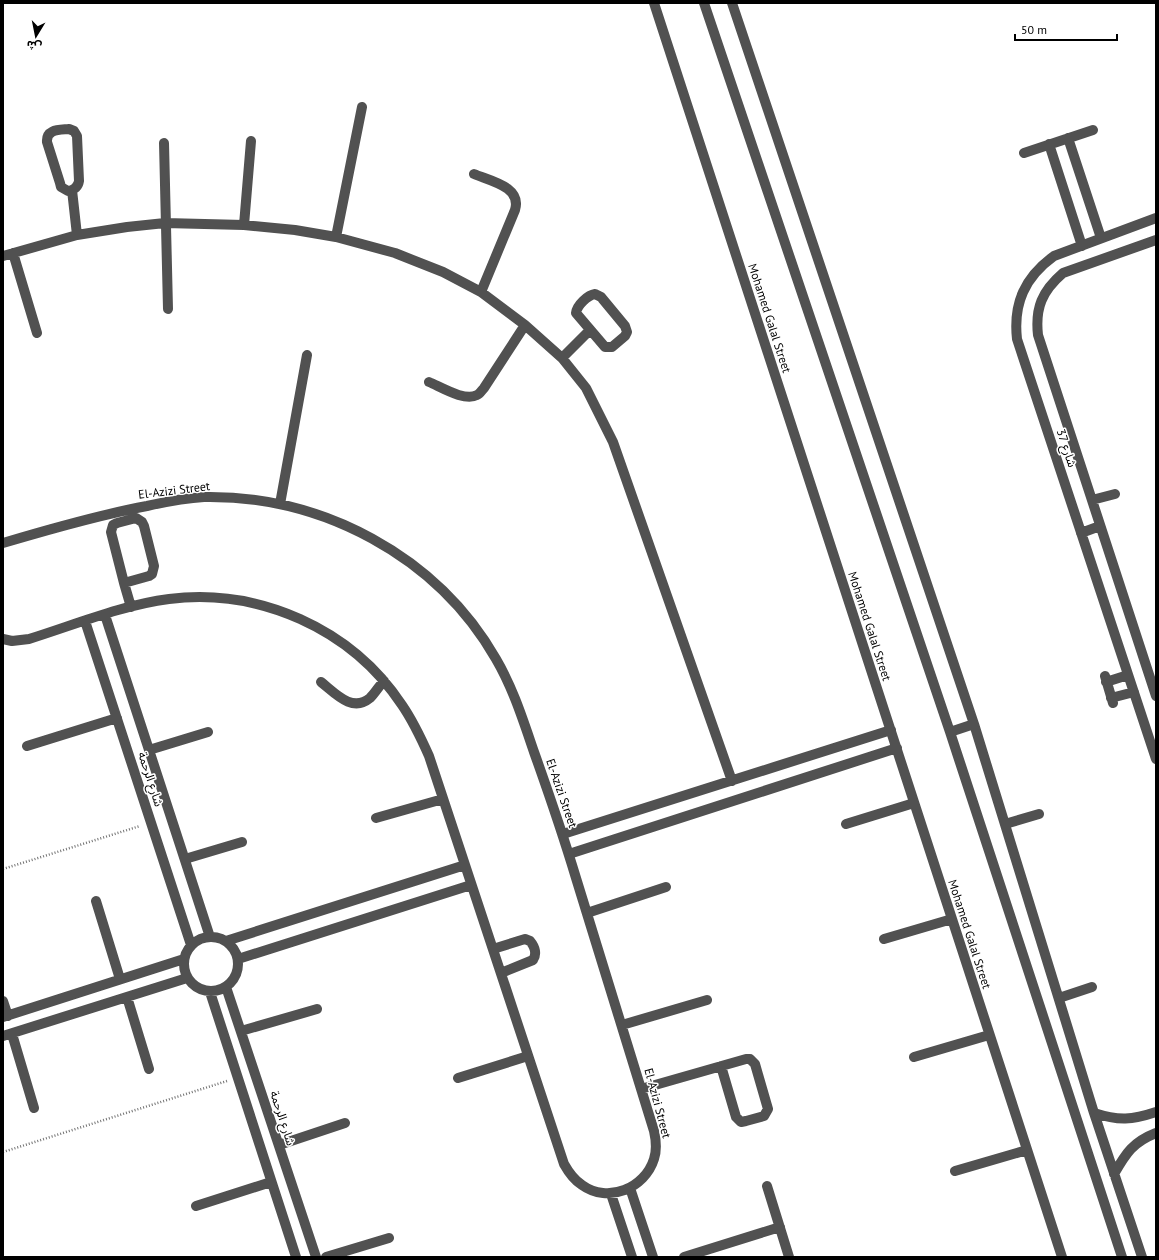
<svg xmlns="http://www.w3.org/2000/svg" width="1159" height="1260" viewBox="0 0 1159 1260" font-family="'PT Sans','Noto Sans Arabic',sans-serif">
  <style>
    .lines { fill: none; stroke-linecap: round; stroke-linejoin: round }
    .path { stroke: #737373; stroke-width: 2.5; stroke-dasharray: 1 2; stroke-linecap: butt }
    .minor { stroke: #515151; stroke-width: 10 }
    .labels { text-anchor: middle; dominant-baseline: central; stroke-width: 3; stroke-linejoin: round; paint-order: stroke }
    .street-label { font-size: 12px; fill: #000; stroke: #fff }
  </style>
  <rect width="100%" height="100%" fill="#fff"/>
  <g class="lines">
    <path class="path" d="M3,869L140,826
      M3,1152L227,1081"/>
    <path class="minor" d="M654,3L1062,1257
      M704,3L950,732L1122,1257
      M732,3L974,724L1094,1113L1142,1257
      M69,129L74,131L77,136L79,181C78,187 74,190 68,191L61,187L60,183L47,142C46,129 59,130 69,129Z
      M1068,138L1101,238
      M164,143L168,309
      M1049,144L1082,246
      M1024,153L1093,130
      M474,174C491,181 522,187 515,210L481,292
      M72,190L77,235
      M1156,218L1054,256C1025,277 1013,303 1017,339L1156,759
      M244,225L251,141
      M336,237L362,107
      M1156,240L1063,273C1042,291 1035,308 1038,335L1156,696
      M13,253L37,333
      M3,256L77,235L127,227L165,223L244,225L295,230L336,237L395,253L443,272L481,292L525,325L562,358L586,388L613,442L732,781
      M595,294L601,297L625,326L627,332L625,336L612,347H605L576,313C577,305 588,295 595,294Z
      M562,358L590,330
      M429,382C441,387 465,402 477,395C480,394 482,390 484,388L525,325
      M1092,500L1115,494
      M280,504L307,355
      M1081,533L1100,526
      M3,543C50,529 98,515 147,506C165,502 185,498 204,497C322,495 437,556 496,659C513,688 523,720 534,752C549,794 563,835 576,878C602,962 628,1047 654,1131C656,1140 657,1150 654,1159C645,1188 608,1204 582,1185C574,1180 569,1173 564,1164L429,756C421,738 413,721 402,705C351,628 259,588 169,599C122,605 74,625 29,639L12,641L3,639
      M124,583L111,532L113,525L117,523L136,518L142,522L144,526L154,566L152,574L149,576L124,583L131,607
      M105,615L210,937
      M85,621L191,945
      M1105,676L1113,703
      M321,682C335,693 352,713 370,698C375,693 379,686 384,681
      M1106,682L1128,675
      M1111,698L1134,692
      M950,732L974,724
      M27,746L117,718
      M149,750L208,732
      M376,818L443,799
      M846,824L914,803
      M1005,824L1039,814
      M563,834L891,730
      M569,854L897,748
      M185,859L242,842
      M96,901L120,979
      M587,913L666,887
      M184 964a27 27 0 1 1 54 0a27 27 0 1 1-54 0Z
      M884,939L952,919
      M226,941L465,865
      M493,949L525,939L530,941C535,947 537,954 533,960L501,973
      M238,959L471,885
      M226,987L316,1257
      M210,992L296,1257
      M127,997L149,1069
      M1059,998L1092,987
      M3,1001L8,1016
      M3,1017L184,959
      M622,1025L707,1000
      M241,1031L317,1009
      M12,1034L34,1108
      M3,1036L187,978
      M914,1057L989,1035
      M458,1078L528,1056
      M641,1089L746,1059H750L755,1064L768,1109L764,1116L746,1121L741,1122L736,1117L721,1066
      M1094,1113C1119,1121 1132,1120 1156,1112
      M279,1145L345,1123
      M955,1171L1027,1150
      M1114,1174C1126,1153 1133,1142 1156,1133
      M767,1186L789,1257
      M630,1188L653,1257
      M611,1194L632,1257
      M196,1206L271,1182
      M326,1257L389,1238
      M684,1257L780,1227"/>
  </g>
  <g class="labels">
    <g class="street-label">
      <text transform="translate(770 318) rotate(72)">Mohamed Galal Street</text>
      <text transform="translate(1067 448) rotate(72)">شارع 37</text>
      <text transform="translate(174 490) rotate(-7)">El-Azizi Street</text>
      <text transform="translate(870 626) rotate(72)">Mohamed Galal Street</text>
      <text transform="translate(151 779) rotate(72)">شارع الرحمة</text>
      <text transform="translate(562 793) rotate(71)">El-Azizi Street</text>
      <text transform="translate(970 934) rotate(72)">Mohamed Galal Street</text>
      <text transform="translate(658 1103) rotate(75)">El-Azizi Street</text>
      <text transform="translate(283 1118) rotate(72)">شارع الرحمة</text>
    </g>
  </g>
  <rect width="1159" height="1260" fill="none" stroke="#000000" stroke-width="8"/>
  <g transform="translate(36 36) rotate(190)" stroke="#ffffff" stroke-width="3" paint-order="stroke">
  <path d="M0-3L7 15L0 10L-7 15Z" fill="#000000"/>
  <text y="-6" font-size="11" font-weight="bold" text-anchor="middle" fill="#000000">ش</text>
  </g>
  <path d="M1015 34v6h102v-6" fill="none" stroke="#000000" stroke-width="2"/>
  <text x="1021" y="34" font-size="12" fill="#000000" stroke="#ffffff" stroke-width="3" paint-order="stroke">50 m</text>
</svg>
